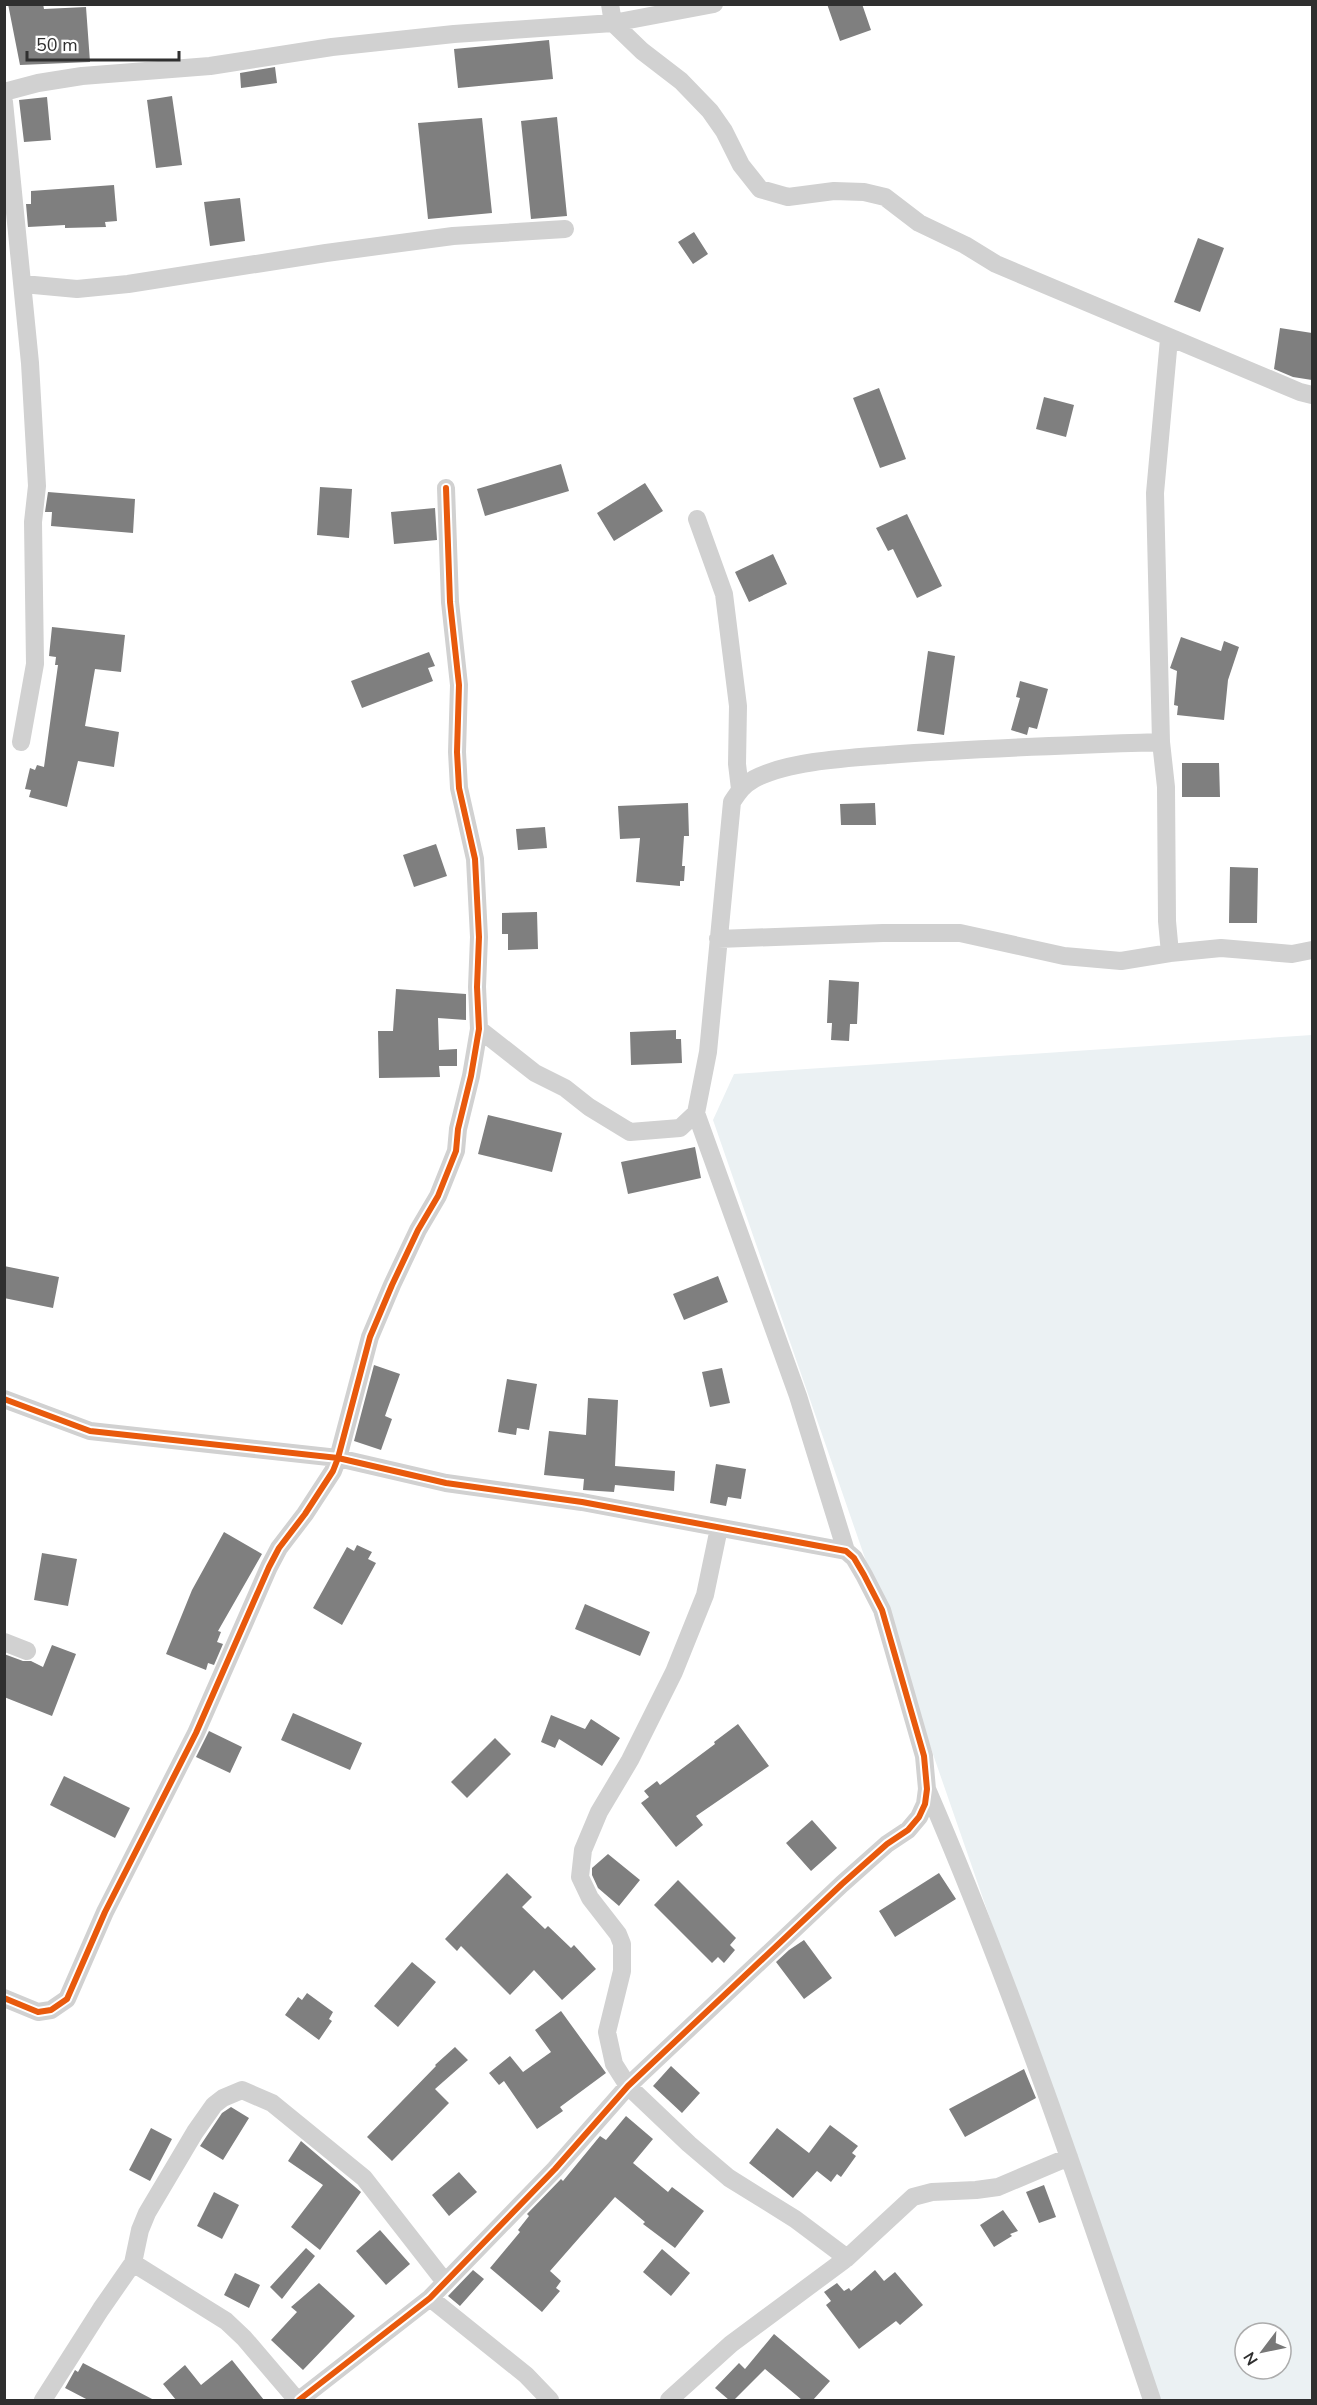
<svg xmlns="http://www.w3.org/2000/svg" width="1317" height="2405" viewBox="0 0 1317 2405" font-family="'Nunito Sans',sans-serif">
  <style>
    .green { fill: #ebf1f3; fill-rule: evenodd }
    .building { fill: #7f7f7f }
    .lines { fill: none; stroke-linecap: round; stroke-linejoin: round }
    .minor { stroke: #d1d1d1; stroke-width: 18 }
    .cycleway-casing { stroke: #fff; stroke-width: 10 }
    .cycleway { stroke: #e8590c; stroke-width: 6 }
  </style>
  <rect width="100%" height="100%" fill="#fff"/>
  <path class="green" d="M1312,1035V2400H1157L713,1120L734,1074ZM1245,2333H1281V2369H1245Z"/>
  <path class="building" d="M8,4H43L44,9L86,7L90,62L20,65Z
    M827,4H862L871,30L840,41Z
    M549,40L553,79L458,88L454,49Z
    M275,67L277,83L241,88L240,73Z
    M172,96L182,165L156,168L147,100Z
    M47,97L51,140L24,142L19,100Z
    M557,117L567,216L531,219L521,121Z
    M482,118L492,213L428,219L418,123Z
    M114,185L117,221L105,222L106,227L65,228V225L28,227L26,204H31V191Z
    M240,198L245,241L210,246L204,202Z
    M694,232L708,254L693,264L678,242Z
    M1198,238L1224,248L1200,312L1174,302Z
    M1280,328L1312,333V380L1293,377L1274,369Z
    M879,388L906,459L880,468L853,398Z
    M1044,397L1074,405L1066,437L1036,429Z
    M561,464L569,491L485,516L477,489Z
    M645,483L663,511L614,541L597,513Z
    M320,487L352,489L349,538L317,535Z
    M48,492L135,499L133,533L51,526L52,512H45Z
    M435,508L437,540L394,544L391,512Z
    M907,514L942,586L917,598L893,549L888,551L876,528Z
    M773,554L787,584L749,602L735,572Z
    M52,627L125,635L121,672L95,669L85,726L119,732L114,767L78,761L67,807L29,797L31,790L25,789L30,768L35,770L37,765L44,767L58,665H55L56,657L49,656Z
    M1181,637L1221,651L1224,641L1239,647L1228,680L1224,720L1177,715L1178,706L1174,705L1177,671L1170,668Z
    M928,651L955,656L944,735L917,731Z
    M429,652L435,666L428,668L433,681L362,708L351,681Z
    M1020,681L1048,689L1037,729L1029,727L1027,735L1011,730L1020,698L1016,697Z
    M1182,763H1219L1220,797H1182Z
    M688,803L689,836H684L682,866H685L684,881H680V886L636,882L640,838L620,839L618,806Z
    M875,803L876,825H841L840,804Z
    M545,827L547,848L518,850L516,829Z
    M436,844L447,876L414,887L403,855Z
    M1230,867L1258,868L1257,923H1229Z
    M537,912L538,949L508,950V934H502V913Z
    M829,980L859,982L857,1024H850L849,1041L831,1040L832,1023H827Z
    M396,989L466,994V1020L438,1018L439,1050L457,1049V1066H439L440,1077L379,1078L378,1031H393Z
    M676,1030V1039H681L682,1063L631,1065L630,1032Z
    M488,1115L562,1133L552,1172L478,1154Z
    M695,1147L701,1178L628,1194L621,1162Z
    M4,1266L59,1277L53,1308L4,1298Z
    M718,1276L728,1302L684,1320L673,1294Z
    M374,1365L400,1374L385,1416L392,1419L381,1450L354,1441Z
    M722,1368L730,1403L710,1407L702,1372Z
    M507,1379L537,1384L529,1430L517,1428L516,1435L498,1432Z
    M588,1398L618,1400L615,1466L675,1471L674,1491L615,1485L614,1492L583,1490L584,1479L544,1475L549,1431L586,1435Z
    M716,1464L746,1469L741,1499L728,1497L726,1506L710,1503Z
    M224,1532L262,1554L218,1631L221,1632L217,1642L223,1644L214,1665L208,1663L206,1670L166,1654L192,1590Z
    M357,1545L372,1552L368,1559L376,1563L342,1625L313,1608L347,1547L354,1551Z
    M42,1553L77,1559L68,1606L34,1600Z
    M585,1604L650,1632L640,1656L575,1629Z
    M52,1645L76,1654L52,1716L4,1697V1654L23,1661H31L43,1667Z
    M293,1713L362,1743L350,1770L281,1740Z
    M551,1715L585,1729L591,1719L620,1738L602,1766L559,1739L555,1748L541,1742Z
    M738,1724L769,1766L696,1816L703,1825L676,1847L641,1803L649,1797L644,1791L657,1781L660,1785L715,1744L714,1742Z
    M209,1731L242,1747L230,1773L196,1757Z
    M495,1738L511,1754L467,1798L451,1782Z
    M64,1776L130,1808L115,1838L50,1805Z
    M812,1820L837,1848L811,1871L786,1843Z
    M608,1854L640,1880L619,1906L598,1888L592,1875V1868Z
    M507,1873L532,1897L522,1907L545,1929L548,1926L571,1948L574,1945L596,1969L562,2000L534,1970L510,1995L461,1946L457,1951L445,1939Z
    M939,1873L956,1899L895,1937L879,1911Z
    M678,1880L736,1938L730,1945L735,1950L724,1963L718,1957L712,1963L654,1905Z
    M804,1940L832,1978L804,1999L776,1962L789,1950Z
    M412,1962L436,1982L398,2027L374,2006Z
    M307,1993L333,2012L329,2019L332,2021L319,2040L285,2015L298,1997L302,2000Z
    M561,2011L606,2073L560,2107L563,2111L537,2129L504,2081L499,2085L489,2073L510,2056L523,2072L551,2052L535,2030Z
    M455,2047L468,2060L435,2089L449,2103L392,2161L367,2137L436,2066L435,2065Z
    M671,2066L700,2093L682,2113L653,2086Z
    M1024,2069L1036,2098L965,2137L949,2109Z
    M231,2107L249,2118L223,2160L200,2146L222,2113Z
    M626,2116L653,2139L633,2163L668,2192L672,2187L704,2211L675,2248L643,2224L645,2222L615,2197L550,2271L561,2281L556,2288L560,2291L542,2312L490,2268L520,2232L518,2230L529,2216L527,2214L561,2179L563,2181L600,2136L606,2140Z
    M830,2125L858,2146L852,2153L856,2156L841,2177L837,2174L831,2182L817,2171L793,2198L749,2163L777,2128L809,2153Z
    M151,2128L172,2139L150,2181L129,2170Z
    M301,2141L361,2192L320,2250L291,2227L323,2185L288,2161Z
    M459,2172L477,2192L449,2216L432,2195Z
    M1044,2185L1056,2217L1039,2223L1026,2192Z
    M214,2192L239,2205L222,2239L197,2226Z
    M1003,2210L1018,2231L1010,2234L1012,2236L994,2247L980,2225Z
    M380,2230L410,2264L386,2285L356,2251Z
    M306,2248L315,2256L282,2299L270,2287Z
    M662,2249L690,2273L671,2296L643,2272Z
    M473,2270L484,2279L460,2306L448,2296Z
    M875,2270L884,2281L895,2272L923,2305L900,2325L896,2321L859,2349L826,2305L831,2301L824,2292L837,2283L844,2291L849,2288L851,2291Z
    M235,2273L260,2285L249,2308L224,2295Z
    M319,2283L355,2316L303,2370L271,2340L297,2312L291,2307Z
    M774,2334L830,2381L813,2400H802L765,2369L734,2400H729L715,2388L739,2363L745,2369Z
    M232,2360L264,2400H176L163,2384L185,2365L201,2385Z
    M83,2363L154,2400H88L65,2388L75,2370L78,2372Z"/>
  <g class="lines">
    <path class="minor" d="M610,4L613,23L642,51L681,81L710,111L724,131L741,165L760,189L788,197L834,191L864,192L885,197L919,223L965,245L996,264L1300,392L1312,395
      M4,92L38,83L82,76L210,66L332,47L454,34L613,23L714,4
      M4,102L30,363L37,486L33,522L35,664L21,742
      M23,284L77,289L128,284L326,253L453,236L565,229
      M697,519L724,594L738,706L737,764L740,789
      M1161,742L1155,493L1169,339
      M718,939L883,933H960L1064,956L1121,961L1170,953
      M479,1029L535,1073L565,1088L589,1107L630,1132L680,1128L696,1113L708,1052L732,802C738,793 743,785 754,779C788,761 848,758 887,755C978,748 1069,745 1161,742L1166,787L1167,921L1170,953L1221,948L1292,954L1312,950
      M696,1113L798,1396L846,1551
      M4,1399L90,1431L338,1458L446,1483L582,1502L846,1551L854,1558L864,1575L882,1610L924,1756L927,1789L925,1804L919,1817L908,1830L887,1844L842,1884L628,2086L555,2169L430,2298L299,2400
      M719,1528L705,1595L674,1672L630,1760L599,1812L583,1850L580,1877L590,1898L618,1934L622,1944V1971L607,2032L614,2064L628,2086L689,2144L729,2178L795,2219L847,2258
      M4,1642L27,1651
      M927,1789C1013,1988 1083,2195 1152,2400
      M4,1998L38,2012L51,2010L67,1999L105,1912L196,1733L269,1567L279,1548L305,1514L333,1471L338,1458L370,1337L392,1285L418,1230L438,1196L456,1151L458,1129L471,1076L479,1029L477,987L479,937L475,859L459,788L457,752L459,685L450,602L446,488
      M133,2263L226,2321L244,2338L297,2400
      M430,2298L526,2375L550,2400
      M43,2400L101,2309L133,2263L140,2230L147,2213L195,2132L214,2105L223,2098L242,2090L272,2103L364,2178L445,2282
      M669,2400L731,2344L847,2258L913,2197L932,2192L976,2190L998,2187L1069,2157"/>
    <defs>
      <path id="cycleway" d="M4,1399L90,1431L338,1458L446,1483L582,1502L846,1551L854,1558L864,1575L882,1610L924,1756L927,1789L925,1804L919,1817L908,1830L887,1844L842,1884L628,2086L555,2169L430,2298L299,2400
        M4,1998L38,2012L51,2010L67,1999L105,1912L196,1733L269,1567L279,1548L305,1514L333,1471L338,1458L370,1337L392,1285L418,1230L438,1196L456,1151L458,1129L471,1076L479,1029L477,987L479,937L475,859L459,788L457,752L459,685L450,602L446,488"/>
    </defs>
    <use href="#cycleway" class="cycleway-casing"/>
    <use href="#cycleway" class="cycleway"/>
  </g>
  <rect width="1317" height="2405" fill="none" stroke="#2f2f2f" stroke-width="12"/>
  <g transform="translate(1263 2351) rotate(238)"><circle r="28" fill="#ffffff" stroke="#acacac" stroke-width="1.5"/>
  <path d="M0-4.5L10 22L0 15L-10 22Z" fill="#787878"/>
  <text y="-9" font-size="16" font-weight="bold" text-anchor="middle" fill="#2f2f2f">N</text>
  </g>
  <path d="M27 51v9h152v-9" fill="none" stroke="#2f2f2f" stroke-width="3"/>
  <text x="36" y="51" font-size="18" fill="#2f2f2f" stroke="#ffffff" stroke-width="4.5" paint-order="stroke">50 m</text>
</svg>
